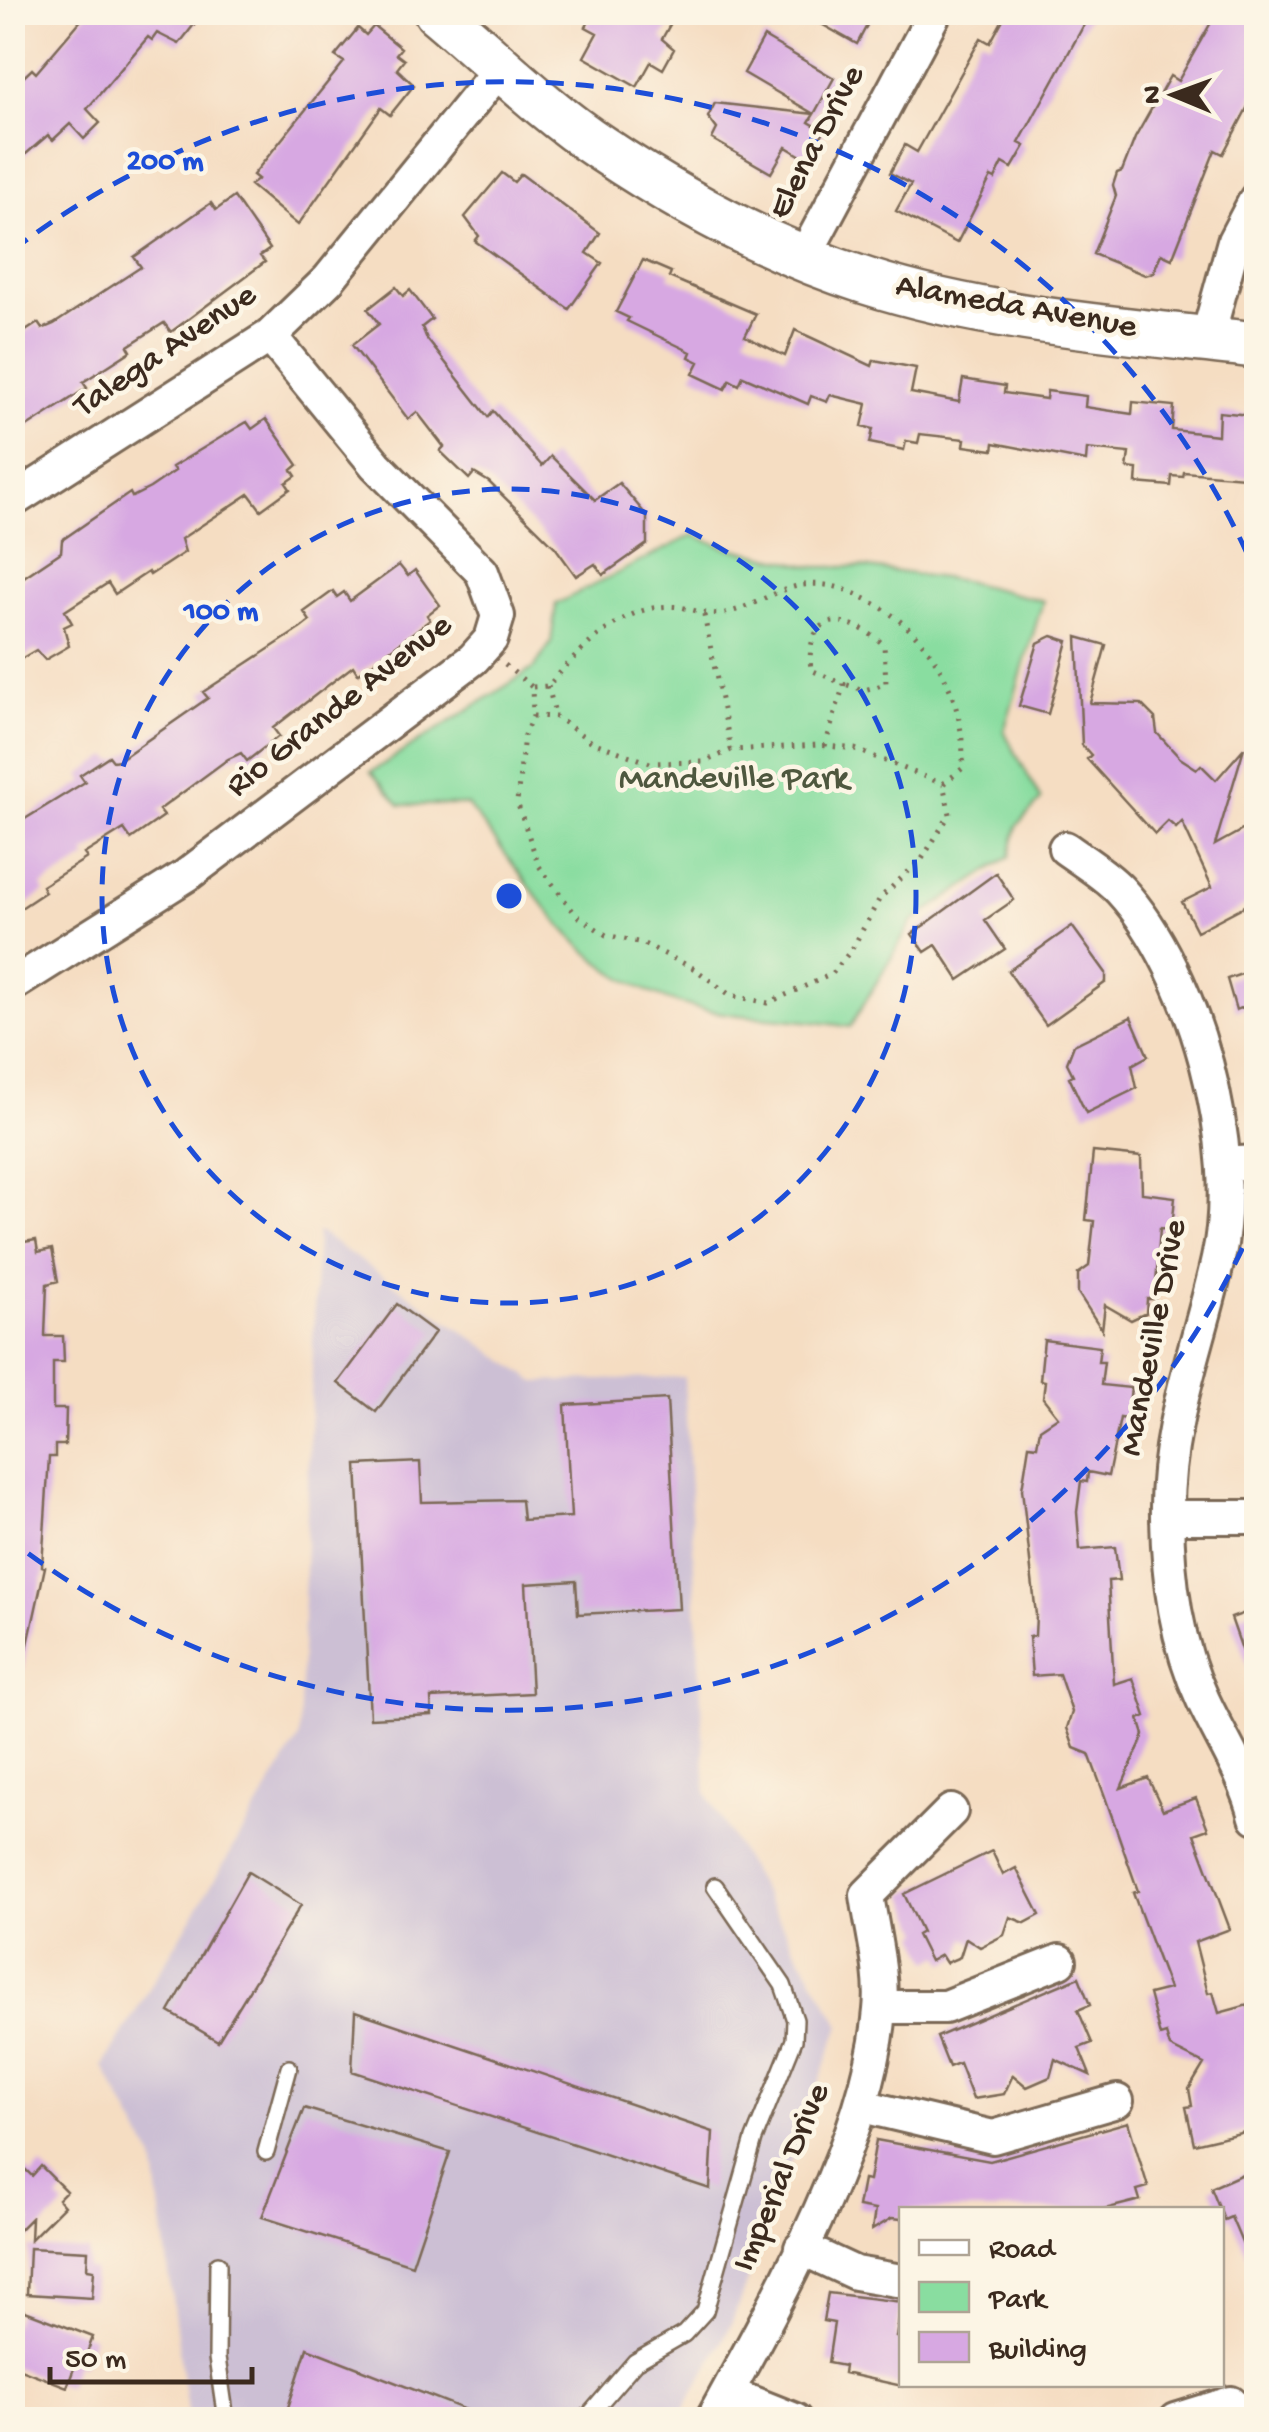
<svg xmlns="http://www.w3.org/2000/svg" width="1269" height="2432" viewBox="0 0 1269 2432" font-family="'Gochi Hand',sans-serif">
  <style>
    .industrial { fill: #ccbfd4 }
    .green { fill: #89dda0; stroke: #62845f; stroke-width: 2.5 }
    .building { fill: #d7a8e2 }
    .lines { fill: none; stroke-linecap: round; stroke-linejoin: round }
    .lane-casing { stroke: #7c6957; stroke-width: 20 }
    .street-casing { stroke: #7c6957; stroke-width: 38 }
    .secondary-casing { stroke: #7c6957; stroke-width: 50 }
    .path { stroke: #7c6957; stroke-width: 5; stroke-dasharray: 2.5 8; stroke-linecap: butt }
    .lane { stroke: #fff; stroke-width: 15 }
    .street { stroke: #fff; stroke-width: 32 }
    .secondary { stroke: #fff; stroke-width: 45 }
    .ring { fill: none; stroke: #1d4ed8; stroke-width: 5; stroke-dasharray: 18 12 }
    .labels { text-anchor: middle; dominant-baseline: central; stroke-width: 9; stroke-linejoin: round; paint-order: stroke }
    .street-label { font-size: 35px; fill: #3b2a1e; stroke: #fcf5e5 }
    .park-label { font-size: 35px; fill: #4e573e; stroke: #fcf5e5 }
    .centre { fill: #1d4ed8; stroke: #fcf5e5; stroke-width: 5 }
    .ring-label { font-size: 30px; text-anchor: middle; font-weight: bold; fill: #1d4ed8; stroke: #fcf5e5; stroke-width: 9; stroke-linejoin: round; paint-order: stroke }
  </style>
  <rect width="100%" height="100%" fill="#fcf5e5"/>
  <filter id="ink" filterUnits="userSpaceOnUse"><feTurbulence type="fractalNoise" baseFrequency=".01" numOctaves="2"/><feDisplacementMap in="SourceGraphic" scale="20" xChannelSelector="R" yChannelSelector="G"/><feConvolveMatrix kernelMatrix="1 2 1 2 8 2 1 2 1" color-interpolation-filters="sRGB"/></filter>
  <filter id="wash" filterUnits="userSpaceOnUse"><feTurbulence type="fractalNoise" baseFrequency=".0048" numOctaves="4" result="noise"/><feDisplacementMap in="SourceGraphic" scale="40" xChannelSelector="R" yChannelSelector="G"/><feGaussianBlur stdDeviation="2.25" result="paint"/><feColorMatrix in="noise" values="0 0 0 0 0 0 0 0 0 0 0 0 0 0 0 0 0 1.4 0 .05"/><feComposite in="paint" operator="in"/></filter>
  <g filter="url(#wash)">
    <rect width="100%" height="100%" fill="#f5ddc2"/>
    <path class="industrial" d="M317,1231L536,1382L684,1377L706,1793L840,2025L731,2325L679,2419H188L154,2160L103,2066L299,1738Z"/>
    <path class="green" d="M693,535L725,547L814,567H862L964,581L1043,601L1004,731L1041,800L1017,826L1010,856L913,921L850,1027C799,1017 747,1020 697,1008C574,979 540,891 467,805H400L371,772L534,668L551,643L556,604Z"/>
    <g id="blocks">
      <path class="building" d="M88,12H188L196,22L179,44L157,33L152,40L148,37L87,109L100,123L84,139L70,124L53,140L48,135L12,166V88L32,69L36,73Z
        M594,12H677L662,39L674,49L663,69L651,62L637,87L584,57L597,33L586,27Z
        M800,12H874L857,44Z
        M1007,12H1091L1019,143L1025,146L1012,168L1003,163L995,179L991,177L957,243L896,211L911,184L890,173L905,145L917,152L981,38L990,43Z
        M1217,12H1256V91L1223,154L1215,150L1172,259L1161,254L1153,273L1145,275L1093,254L1116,196L1113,185L1117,173L1122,171L1135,138L1170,76L1178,81Z
        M374,26L401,48L396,54L404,60L397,69L414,85L390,115L381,108L298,225L250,185L258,179L253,175L344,62L335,56L358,28L366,35Z
        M764,37L834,78L814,114L744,73Z
        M715,103L814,114L809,122L824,131L808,160L786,147L771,173L712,139L717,129L708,117Z
        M502,173L514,182L521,174L600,233L587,253L602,263L569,309L475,241L479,236L465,217Z
        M234,197L270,249L260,256L265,262L171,332L164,323L128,346L131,351L83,382L87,388L13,436L12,340L38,323L42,329L54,324L141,267L134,257L211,203L216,210Z
        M643,260L671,272L669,277L756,314L745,336L785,356L795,330L872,366L874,360L916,368L911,393L959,402L963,379L1005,386L1004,393L1046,399L1047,391L1086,396L1085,407L1132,414L1133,402L1174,406L1172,430L1218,435L1219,412L1250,415V421H1256V478L1184,472L1183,477L1172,476L1171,486L1136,483L1137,469L1127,468L1129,453L1087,449L1086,461L994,443L993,450L964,446L965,439L920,434L918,443L906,441L904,450L870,443L873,429L862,426L867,404L830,395L827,402L811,396L808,404L743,376L739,385L730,380L725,389L693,374L699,362L689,357L691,352L627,321L629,318L616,312Z
        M396,287L403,296L410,290L432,319L422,327L427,339L488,417L493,411L542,466L551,456L595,500L619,483L647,516V544L603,575L595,564L576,576L555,547L489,482L474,473L469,479L440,451L444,447L417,412L408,419L352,345L379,324L368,309Z
        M266,419L298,465L292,470L296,476L286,483L290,489L261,510L249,494L181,539L185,552L150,575L148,572L115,594L108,583L65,611L72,623L64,627L69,646L45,660L36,650L12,664V585L61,552L62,540L130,493L132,497L150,488L175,471L172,467L233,430L247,422L252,429Z
        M399,565L408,576L415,570L440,605L427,615L430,620L358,674L353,666L273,728L279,736L247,761L241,753L228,759L159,810L164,816L131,839L124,829L84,854L87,858L42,886L45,892L12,914V827L85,782L80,775L109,756L113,761L119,760L208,698L203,692L301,628L310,621L304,612L333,591L337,597L344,592L350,601Z
        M1052,636L1068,641L1048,714L1019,706L1038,643Z
        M1077,637L1106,645L1090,703L1141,704L1155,718L1157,733L1180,758L1197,769L1201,765L1216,780L1244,748L1215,845L1246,828L1256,847V900L1197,931L1182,902L1212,887L1182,822L1176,828L1168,821L1155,834L1087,759L1091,755L1082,745Z
        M996,873L1014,900L985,920L1005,949L959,980L936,945L925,952L912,934Z
        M1072,926L1106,973V982L1046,1025L1008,971Z
        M1256,969V1003L1236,1010L1227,979Z
        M1131,1017L1148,1056L1132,1065L1137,1088L1086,1113L1069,1077L1073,1075L1067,1063L1074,1045Z
        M1093,1152L1141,1157L1142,1193L1175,1197L1172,1229L1160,1228L1155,1299H1147L1146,1313L1131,1320L1105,1305L1102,1330L1078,1293V1274L1089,1266L1094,1221L1086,1220Z
        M36,1240L38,1252L52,1249L58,1281L47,1284L45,1336H63L64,1362H53V1409H66L65,1445H55V1457H49L42,1566L45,1567L22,1672L12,1671V1325H20L12,1289V1244Z
        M397,1304L435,1332L376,1412L338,1383Z
        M1044,1340L1100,1347L1098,1362H1104L1101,1385L1131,1388L1127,1419L1120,1418L1108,1476L1088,1472L1087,1482L1081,1481L1077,1512L1080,1550L1115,1547L1119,1580L1108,1581L1114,1684L1133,1678L1146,1716L1139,1719L1144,1735L1121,1788L1148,1778L1163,1810L1196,1798L1208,1829L1194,1834L1230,1929L1195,1942L1208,1993L1213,1992L1219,2013L1248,2005L1256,2036V2107L1249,2109V2131L1194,2144L1186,2107L1192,2106L1189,2089L1204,2064L1170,2047L1166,2034L1160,2036L1149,1994L1169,1989L1133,1893L1138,1891L1104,1794L1089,1754L1074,1748L1067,1728L1072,1712L1059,1674L1032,1676L1029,1637L1035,1636L1036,1615L1022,1489L1029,1445L1037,1446L1040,1429L1058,1417L1043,1398L1045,1381L1040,1380Z
        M667,1399L679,1609L578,1614L576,1581L526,1584L532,1693L431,1698L432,1715L370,1718L357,1465L420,1462L422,1502L521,1500L523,1520L571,1517L565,1405Z
        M1256,1609V1680L1253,1681L1231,1618Z
        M992,1851L1003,1875L1016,1868L1040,1915L1025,1923L1010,1917L1004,1935L980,1947L966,1938L960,1957L946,1963L941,1955L930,1961L917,1935L922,1932L904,1894Z
        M248,1872L301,1905L218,2041L169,2012Z
        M1079,1977L1090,2005L1078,2010L1092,2043L1079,2048L1090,2075L1055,2059L1050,2077L1027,2087L1013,2075L1004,2094L973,2099L959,2063L949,2067L937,2037Z
        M355,2011L713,2132L710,2189L352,2071Z
        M304,2108L450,2152L412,2265L262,2217Z
        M1128,2122L1148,2187L1137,2190L1140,2200L1101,2210H902V2219L892,2218L872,2230L875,2210L858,2207L863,2180L869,2181L876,2140L990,2161Z
        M41,2166L66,2191L58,2199L64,2206L30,2240L31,2218L12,2237V2184L26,2170L32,2176Z
        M1256,2168V2276L1231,2217L1224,2220L1211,2188Z
        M29,2248L88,2251L87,2269L94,2270L92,2298L27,2294Z
        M828,2293L902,2302L896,2337L902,2338V2386L843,2373L844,2366L828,2363L834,2323L823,2321Z
        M20,2309L93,2337L82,2366L76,2363L67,2387L12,2366V2328Z
        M307,2348L487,2418V2420H284Z"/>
    </g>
  </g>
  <g filter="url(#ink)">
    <use href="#blocks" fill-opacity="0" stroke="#7c6957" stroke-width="2.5"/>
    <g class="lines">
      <defs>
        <path id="lane" d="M266,2152L289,2068
          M218,2264L217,2358L226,2420
          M585,2420L635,2362L684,2334L705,2311L754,2139L794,2040L795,2020L783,1985L715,1886"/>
        <path id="street" d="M803,259L935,12
          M1207,339L1234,241L1256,199
          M12,501L270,336L328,280L502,66
          M1065,848C1083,861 1105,874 1120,890C1195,971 1243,1150 1218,1259C1199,1346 1165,1426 1167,1517C1168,1581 1176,1642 1203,1700C1221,1739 1246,1776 1256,1817
          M12,985L187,875L473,659L491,639L498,616L482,572L376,465L270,336
          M1224,1164L1256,1162
          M1167,1517H1256
          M881,2007H945L1060,1961
          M862,2106L993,2137L1117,2101
          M801,2248L855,2273L902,2281
          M727,2393L795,2420
          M712,2420C774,2307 870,2138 880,2010C884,1974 872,1931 867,1895L951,1811
          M1176,2420L1231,2403"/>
        <path id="secondary" d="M437,12C491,57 543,110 601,148C683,203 772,251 866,281C990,321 1128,330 1256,345"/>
      </defs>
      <use href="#lane" class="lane-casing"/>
      <use href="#street" class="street-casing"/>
      <use href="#secondary" class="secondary-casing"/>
      <path class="path" d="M704,615L731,749
        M505,665L532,687L533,716L524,735L517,802L539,866L576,915L606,935L642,943L695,969L730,995L768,1003L832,974L852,949L880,898L922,859L950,814L943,784L963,768C965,696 933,634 868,600C846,589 829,582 803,585C776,589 751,608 725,613C707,616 696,610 680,607C625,600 581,649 548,686L532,687
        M548,686L556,717
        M533,716L556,717L592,742L650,763L704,762L731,750L819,745L855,749L943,784
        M825,746L844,684L811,670C804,608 849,613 884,645L886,684L864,690L844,684"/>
      <use href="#lane" class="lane"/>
      <use href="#street" class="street"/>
      <use href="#secondary" class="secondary"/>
    </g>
  </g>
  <g class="ring">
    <circle cx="509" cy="896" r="407"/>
    <path d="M1255 1221A814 814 0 0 1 13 1542M13 250A814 814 0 0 1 1255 571"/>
  </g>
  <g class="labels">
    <g class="street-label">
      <text transform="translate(818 143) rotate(-62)">Elena Drive</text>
      <text transform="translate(1016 308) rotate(10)">Alameda Avenue</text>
      <text transform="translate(166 352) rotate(-34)">Talega Avenue</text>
      <text transform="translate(340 707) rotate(-38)">Rio Grande Avenue</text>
      <text transform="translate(1155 1338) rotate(-79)">Mandeville Drive</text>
      <text transform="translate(783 2178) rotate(-67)">Imperial Drive</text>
    </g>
    <g class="park-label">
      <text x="734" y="780">Mandeville Park</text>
    </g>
  </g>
  <circle cx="509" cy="896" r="15" class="centre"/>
  <g class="ring-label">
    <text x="165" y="169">200 m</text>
    <text x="221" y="619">100 m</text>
  </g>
  <rect width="1269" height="2432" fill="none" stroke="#fcf5e5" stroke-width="50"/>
  <rect x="899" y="2207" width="325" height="180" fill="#fcf5e5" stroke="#afa495" stroke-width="2.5"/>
  <rect x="919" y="2240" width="50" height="15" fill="#ffffff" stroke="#afa495" stroke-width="2.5"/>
  <text x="989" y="2257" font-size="30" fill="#3b2a1e">Road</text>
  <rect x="919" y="2282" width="50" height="30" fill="#89dda0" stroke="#afa495" stroke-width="2.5"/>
  <text x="989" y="2307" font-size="30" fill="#3b2a1e">Park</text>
  <rect x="919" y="2332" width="50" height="30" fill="#d7a8e2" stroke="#afa495" stroke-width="2.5"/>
  <text x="989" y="2357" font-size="30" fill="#3b2a1e">Building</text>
  <g transform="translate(1174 95) rotate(271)" stroke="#fcf5e5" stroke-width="8" paint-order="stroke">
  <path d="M0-8L18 38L0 25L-18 38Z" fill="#3b2a1e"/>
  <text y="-15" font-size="28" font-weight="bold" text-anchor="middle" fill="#3b2a1e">N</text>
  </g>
  <path d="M50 2367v15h202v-15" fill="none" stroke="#3b2a1e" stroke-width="5"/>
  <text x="65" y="2367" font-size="30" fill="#3b2a1e" stroke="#fcf5e5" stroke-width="8" paint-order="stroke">50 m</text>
</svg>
